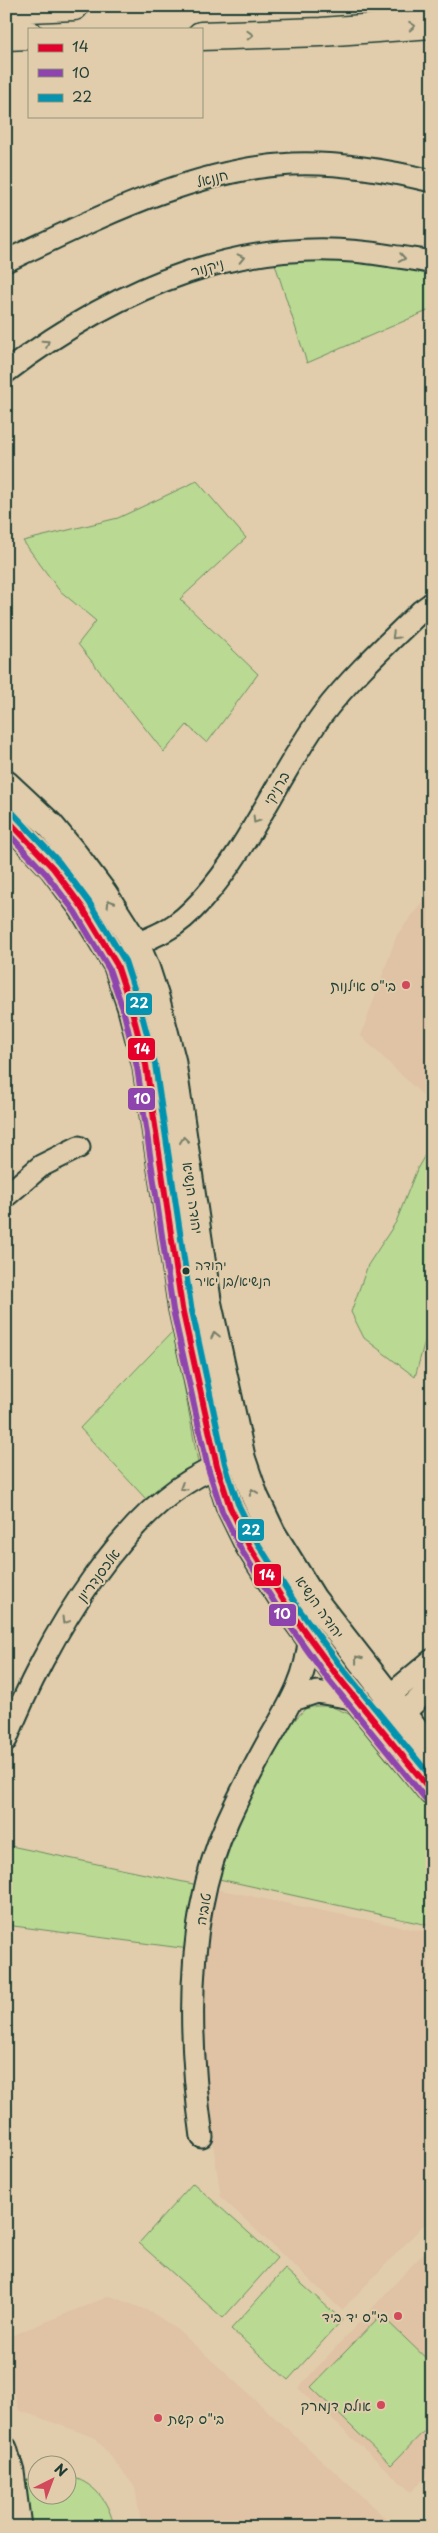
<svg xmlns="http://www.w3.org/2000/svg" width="438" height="2533" viewBox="0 0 438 2533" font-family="'Playpen Sans','Playpen Sans Hebrew',sans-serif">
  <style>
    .built { fill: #e0c2a4 }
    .green { fill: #bad992; stroke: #6c8b63 }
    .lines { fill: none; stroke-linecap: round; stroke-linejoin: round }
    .minor-casing { stroke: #1f3d34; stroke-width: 25 }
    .tertiary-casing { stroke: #1f3d34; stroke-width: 30 }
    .secondary-casing { stroke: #1f3d34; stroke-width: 31 }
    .minor { stroke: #e1cdab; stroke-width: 21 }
    .tertiary { stroke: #e1cdab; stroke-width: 26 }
    .secondary { stroke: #e1cdab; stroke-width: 28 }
    .bus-1-casing { stroke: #e1cdab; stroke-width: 10 }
    .bus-2-casing { stroke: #e1cdab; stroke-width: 10 }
    .bus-3-casing { stroke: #e1cdab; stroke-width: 10 }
    .bus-1 { stroke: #e4002b; stroke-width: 6 }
    .bus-2 { stroke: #8e44ad; stroke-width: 6 }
    .bus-3 { stroke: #0693af; stroke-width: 6 }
    .oneway { stroke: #767e6a }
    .poi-dot { fill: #d1495b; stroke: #e1cdab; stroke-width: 2 }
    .bus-dot { fill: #1f3d34; stroke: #e1cdab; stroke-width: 2 }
    .labels { text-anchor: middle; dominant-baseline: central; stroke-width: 4; stroke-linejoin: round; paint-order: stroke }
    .bus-label { font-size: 13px; fill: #1f3d34; stroke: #e1cdab; text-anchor: start }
    .street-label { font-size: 14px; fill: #1f3d34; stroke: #e1cdab }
    .poi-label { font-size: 14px; fill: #1f3d34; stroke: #e1cdab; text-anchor: end }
    .line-badge { stroke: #e1cdab; stroke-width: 2 }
    .badge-label { font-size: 14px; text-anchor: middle; font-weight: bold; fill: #fff }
  </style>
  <rect width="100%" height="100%" fill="#e1cdab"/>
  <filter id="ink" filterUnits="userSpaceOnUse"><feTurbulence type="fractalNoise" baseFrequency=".02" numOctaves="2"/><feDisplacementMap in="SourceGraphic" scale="10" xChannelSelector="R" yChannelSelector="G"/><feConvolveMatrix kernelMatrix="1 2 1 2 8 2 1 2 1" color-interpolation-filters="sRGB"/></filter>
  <g filter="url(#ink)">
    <path class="built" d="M432,890V1104L361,1036L397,935Z
      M210,1888L432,1933V2216L342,2310L221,2197L210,2123L196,1980Z
      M432,2244V2470L411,2492L298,2388Z
      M110,2296L151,2312L178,2330L392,2524L390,2527H142L135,2487L96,2438L19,2410L6,2361V2338Z"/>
    <path class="green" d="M342,257L432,272V309L307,363L274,261Z
      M197,481L246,538L180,599L258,674L207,743L187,725L164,752L78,644L96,621L59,590L23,541L118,518Z
      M432,1143V1315L415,1377L364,1338L351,1312L368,1265L396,1222L417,1169Z
      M174,1330L199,1468L146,1499L80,1428Z
      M316,1706H330L349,1714L432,1807V1926L219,1879L244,1808L288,1727L305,1709Z
      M6,1845L198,1885L189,1949L6,1925Z
      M193,2183L277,2258L223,2318L139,2243Z
      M285,2269L342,2320L288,2380L231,2329Z
      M381,2315L432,2364V2423L391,2465L311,2387Z
      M68,2476C94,2482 109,2501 114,2527H28L20,2481L37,2478L38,2496H68Z"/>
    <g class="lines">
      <defs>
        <path id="minor" d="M6,261C96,219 191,169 292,164C340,162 386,170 432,181
          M6,372C117,287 249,230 391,256C404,258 419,259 432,263
          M125,953C137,941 154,938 168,929C181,922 192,911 202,900C251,845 279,774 322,715C351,677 387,644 421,611L432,603
          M6,1196L41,1166L79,1147
          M293,1700L317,1692L357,1699
          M387,1719L402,1715L432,1686
          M375,1722L388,1697L432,1660
          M6,1740C43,1646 129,1490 232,1462
          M202,2137C188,2037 185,1915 228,1820C239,1796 251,1773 264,1749C284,1713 307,1681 309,1639
          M6,2448L13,2472L20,2527"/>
        <path id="tertiary" d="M6,784L50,825L74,854L104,894L136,944L146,968L156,999L172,1060L208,1303L242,1459L255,1497L272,1533L313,1599L432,1752
          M6,818L53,868L82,907L117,965L131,1007L146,1065L182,1308L217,1466L230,1507L249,1546L292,1614L335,1673L432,1792"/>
        <path id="secondary" d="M6,9L74,6
          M6,36L29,35
          M201,36L321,32L432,24"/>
      </defs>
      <use href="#minor" class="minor-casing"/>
      <use href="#tertiary" class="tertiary-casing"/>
      <use href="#secondary" class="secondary-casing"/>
      <use href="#minor" class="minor"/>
      <use href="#tertiary" class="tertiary"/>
      <use href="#secondary" class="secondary"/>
      <defs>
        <path id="bus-1" d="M6,818L53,868L82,907L117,965L131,1007L146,1065L182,1308L217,1466L230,1507L249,1546L292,1614L335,1673L432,1792"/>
        <path id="bus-2" d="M6,831L46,874L75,912L109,969L123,1009L137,1067L173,1310L208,1468L222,1511L242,1551L285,1619L328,1679L425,1798"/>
        <path id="bus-3" d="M12,812L59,862L89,902L125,961L139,1004L155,1064L191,1306L225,1464L238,1504L257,1542L299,1609L342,1668L432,1778"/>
      </defs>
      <use href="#bus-1" class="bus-1-casing"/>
      <use href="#bus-2" class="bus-2-casing"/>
      <use href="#bus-3" class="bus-3-casing"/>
      <use href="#bus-1" class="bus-1"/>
      <use href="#bus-2" class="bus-2"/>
      <use href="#bus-3" class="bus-3"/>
    </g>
    <defs><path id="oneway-chevron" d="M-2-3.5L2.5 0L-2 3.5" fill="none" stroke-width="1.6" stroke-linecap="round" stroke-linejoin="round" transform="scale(1.25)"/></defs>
    <g class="oneway">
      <use href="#oneway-chevron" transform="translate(412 26) rotate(-4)"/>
      <use href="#oneway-chevron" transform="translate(250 35) rotate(-2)"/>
      <use href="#oneway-chevron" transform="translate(241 258) rotate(-13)"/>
      <use href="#oneway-chevron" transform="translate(402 258) rotate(10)"/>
      <use href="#oneway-chevron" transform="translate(46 343) rotate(-33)"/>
      <use href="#oneway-chevron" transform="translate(395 636) rotate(136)"/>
      <use href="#oneway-chevron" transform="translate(256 820) rotate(122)"/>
      <use href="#oneway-chevron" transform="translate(110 903) rotate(-122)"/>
      <use href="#oneway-chevron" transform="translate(184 1140) rotate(-98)"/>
      <use href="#oneway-chevron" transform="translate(215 1335) rotate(-102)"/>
      <use href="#oneway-chevron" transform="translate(183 1487) rotate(148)"/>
      <use href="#oneway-chevron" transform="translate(253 1492) rotate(-110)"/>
      <use href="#oneway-chevron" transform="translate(65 1621) rotate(121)"/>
      <use href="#oneway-chevron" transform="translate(358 1659) rotate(-128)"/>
    </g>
  </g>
  <g class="poi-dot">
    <circle cx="406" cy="985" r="5"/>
    <circle cx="398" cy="2316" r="5"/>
    <circle cx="381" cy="2405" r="5"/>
    <circle cx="158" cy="2418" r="5"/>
  </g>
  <circle class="bus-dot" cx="186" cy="1271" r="4.5"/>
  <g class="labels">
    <g class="bus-label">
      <text x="195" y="1264">יהודה<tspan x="195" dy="16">הנשיא/בן יאיר</tspan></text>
    </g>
    <g class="street-label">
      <text transform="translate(212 178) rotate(-15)">חננאל</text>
      <text transform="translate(207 267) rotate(-16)">ניקנור</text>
      <text transform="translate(276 788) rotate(-59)">ברניקי</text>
      <text transform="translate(193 1198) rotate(82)">יהודה הנשיא</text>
      <text transform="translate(98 1575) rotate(-53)">אלכסנדריון</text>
      <text transform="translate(320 1607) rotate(55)">יהודה הנשיא</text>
      <text transform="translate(203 1909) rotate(-80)">טוביה</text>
    </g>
    <g class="poi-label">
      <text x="396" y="985">בי"ס אילנות</text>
      <text x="388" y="2316">בי"ס יד ביד</text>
      <text x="371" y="2405">אולם דנמרק</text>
      <text x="168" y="2418" text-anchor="start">בי"ס קשת</text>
    </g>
  </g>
  <g class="line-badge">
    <rect x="125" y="992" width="28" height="24" rx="5" fill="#0693af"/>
    <rect x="127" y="1037" width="29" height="24" rx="5" fill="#e4002b"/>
    <rect x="127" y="1087" width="29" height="24" rx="5" fill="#8e44ad"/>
    <rect x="237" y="1518" width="28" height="24" rx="5" fill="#0693af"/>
    <rect x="253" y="1563" width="29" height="24" rx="5" fill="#e4002b"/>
    <rect x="268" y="1603" width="29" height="24" rx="5" fill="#8e44ad"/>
  </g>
  <g class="badge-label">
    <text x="139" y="1008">22</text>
    <text x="142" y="1054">14</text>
    <text x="142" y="1104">10</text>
    <text x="251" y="1535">22</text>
    <text x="267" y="1580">14</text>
    <text x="282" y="1619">10</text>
  </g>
  <rect width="438" height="2533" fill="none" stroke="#e1cdab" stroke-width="25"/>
  <rect x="12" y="12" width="413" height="2508" fill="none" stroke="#1f3d34" stroke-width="2" filter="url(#ink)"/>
  <rect x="28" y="28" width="175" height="90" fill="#e1cdab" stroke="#93937b"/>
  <rect x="38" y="44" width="25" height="8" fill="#e4002b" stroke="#93937b"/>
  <text x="72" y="52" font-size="15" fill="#1f3d34">14</text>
  <rect x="38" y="69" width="25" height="8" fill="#8e44ad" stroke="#93937b"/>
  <text x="72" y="78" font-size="15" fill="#1f3d34">10</text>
  <rect x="38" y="94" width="25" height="8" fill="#0693af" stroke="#93937b"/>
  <text x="72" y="102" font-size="15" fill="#1f3d34">22</text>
  <g transform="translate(52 2480) rotate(42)"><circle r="24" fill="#e1cdab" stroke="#93937b"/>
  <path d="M0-4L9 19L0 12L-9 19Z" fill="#d1495b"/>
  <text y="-8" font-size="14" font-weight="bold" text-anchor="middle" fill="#1f3d34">N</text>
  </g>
</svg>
